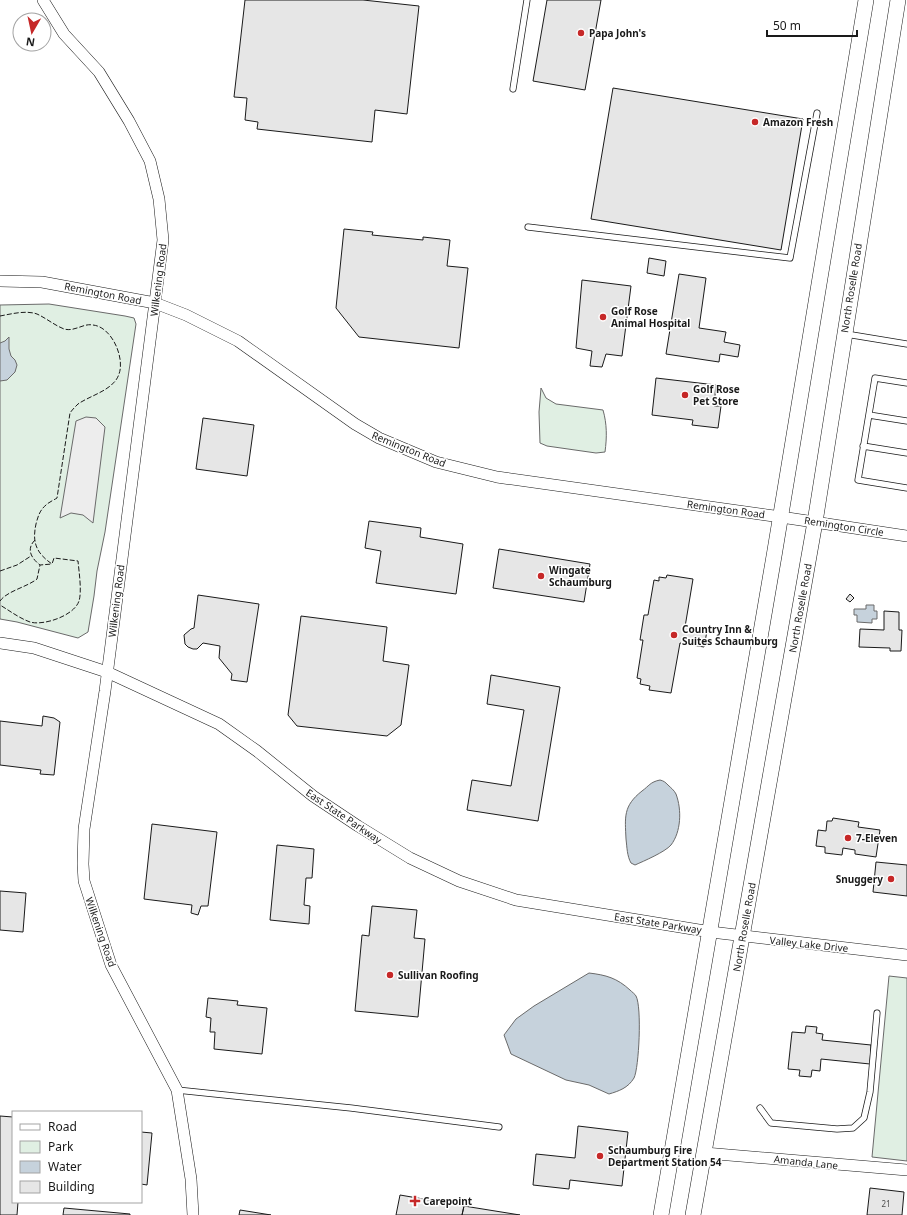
<svg xmlns="http://www.w3.org/2000/svg" width="907" height="1215" viewBox="0 0 907 1215" font-family="'Noto Sans',sans-serif">
  <style>
    .green { fill: #e0efe3; stroke: #6a6a6a }
    .parking { fill: #ededed; stroke: #6a6a6a }
    .water { fill: #c6d2dc; stroke: #6a6a6a }
    .building { fill: #e6e6e6; stroke: #1a1a1a }
    .lines { fill: none; stroke-linecap: round; stroke-linejoin: round }
    .service-casing { stroke: #1a1a1a; stroke-width: 7 }
    .minor-casing { stroke: #1a1a1a; stroke-width: 12 }
    .secondary-casing { stroke: #1a1a1a; stroke-width: 16 }
    .service { stroke: #fff; stroke-width: 5.5 }
    .minor { stroke: #fff; stroke-width: 11 }
    .secondary { stroke: #fff; stroke-width: 15 }
    .fence { stroke: #1a1a1a; stroke-width: 1; stroke-dasharray: 5 2; stroke-linecap: butt }
    .poi-dot { fill: #c62828; stroke: #fff; stroke-width: 1.5 }
    .labels { text-anchor: middle; dominant-baseline: central; stroke-width: 3; stroke-linejoin: round; paint-order: stroke }
    .number-label { font-size: 8px; fill: #4d4d4d }
    .poi-label { font-size: 10px; font-weight: bold; fill: #1a1a1a; stroke: #fff; text-anchor: start }
    .street-label { font-size: 10px; fill: #1a1a1a; stroke: #fff }
  </style>
  <rect width="100%" height="100%" fill="#fff"/>
  <path class="green" d="M49,304L125,316L134,318L136,324L105,532L97,571L94,596L88,632L78,638L17,622L0,619V305Z
    M541,388L546,398L556,404L603,410C607,424 607,437 605,452L596,453L547,446L540,443L539,412Z
    M889,976L907,978V1161L872,1157Z"/>
  <path class="parking" d="M86,417L96,418L105,427L93,523L83,515L71,513L60,518L76,421Z"/>
  <path class="water" d="M9,337V349L11,356L15,360L17,365L15,372L7,380L0,381V343L5,341Z
    M866,605H874V611H877V619H872V623L857,622V615H854V609H866Z
    M660,780C664,781 665,782 668,785C671,788 674,790 676,794C682,810 681,832 671,845C665,852 644,861 635,865L631,863C627,856 627,847 626,839C625,817 623,806 642,791C649,786 650,782 660,780Z
    M589,973C606,975 617,978 630,990C632,992 635,994 636,996C642,1007 639,1068 634,1078C628,1088 619,1091 609,1094L589,1085L566,1080L511,1054L504,1035L516,1019L534,1006Z"/>
  <path class="building" d="M245,0H363L419,6L407,114L375,110L372,142L257,129L258,122L245,120L247,98L234,97Z
    M547,0H601L585,90L533,81Z
    M613,88L803,119L781,250L591,219Z
    M344,229L373,232L372,235L423,240V237L450,240L447,266L468,268L459,348L359,337L336,308Z
    M649,258L666,261L664,276L647,273Z
    M679,274L706,278L699,328L726,332L724,342L740,345L738,357L720,354L719,362L666,354Z
    M582,280L631,286L622,356L606,354L602,367L590,366L592,351L576,348Z
    M656,378L716,385L714,406H721L718,428L692,425L693,420L652,415Z
    M203,418L254,425L247,476L196,469Z
    M369,521L421,528L420,537L463,544L456,594L376,583L381,551L365,548Z
    M499,549L590,564L584,602L493,588Z
    M667,575L693,579L685,627L707,631L704,647L680,643L671,693L649,690L650,686L640,684L641,679L637,678L643,640H640L644,615H648L654,580L659,581V577L666,578Z
    M850,594L854,598L850,602L846,599Z
    M198,595L259,604L247,682L231,680L232,674L219,658L220,646L203,643L197,649H193L188,647L185,644L184,635L191,629L194,628Z
    M884,611L899,612V630H902L901,651H890V648L859,647L860,629L884,630Z
    M301,616L387,627L383,661L409,665L401,725L387,736L297,726L288,715Z
    M491,675L560,687L538,821L467,810L472,780L511,786L524,710L487,704Z
    M43,716L54,718L60,722L54,775L40,774L41,770L0,765V721L42,726Z
    M833,818L859,822L858,827L880,830L876,857L855,854V850L843,848L842,855L825,853V847L816,846L818,830L826,831L827,821H832Z
    M152,824L217,832L208,906H201L198,915L191,913L192,905L144,899Z
    M277,845L314,849L312,878H306L304,905L310,906L309,924L270,920Z
    M876,862L907,865V896L873,892Z
    M0,891L26,893L23,932L0,930Z
    M372,906L417,910L414,938L425,939L418,1017L355,1011L362,935L369,936Z
    M208,998L238,1001L237,1005L267,1008L262,1054L214,1049L215,1032H210L211,1018L206,1017Z
    M806,1026L817,1027L816,1033L823,1034L822,1040L871,1045L870,1064L821,1059L820,1071L812,1070L811,1077L799,1076L800,1070L788,1069L792,1032L805,1033Z
    M0,1116L13,1117V1202H18L17,1215H0Z
    M578,1126L628,1132L622,1186L570,1180L569,1189L533,1185L536,1154L575,1158Z
    M141,1132L152,1133L147,1185L141,1184Z
    M870,1188L904,1192L902,1215H867Z
    M400,1195L464,1206L462,1215H396Z
    M464,1206L520,1215H462Z
    M64,1208L130,1214V1215H63Z
    M240,1210L271,1215H239Z"/>
  <g class="lines">
    <defs>
      <path id="service" d="M513,89L527,0
        M528,227L790,258L817,113
        M846,334L907,344
        M907,383L875,378L858,480L907,488
        M869,415L907,421
        M863,446L907,453
        M177,1090L351,1108L499,1127
        M760,1108L771,1123L837,1129L853,1128L864,1118L870,1092L877,1013"/>
      <path id="minor" d="M43,0L64,34L99,72L129,121L150,161L159,199L163,240L105,691L84,829L83,864L84,881L111,965L177,1090L191,1179L193,1215
        M0,281L42,282L155,303L186,315L238,341L355,424L379,438L436,462L497,477L781,517L907,536
        M0,643L34,648L107,672L219,724L257,751L313,796L358,826L410,858L459,881L516,900L711,932L907,955
        M705,1153L907,1170"/>
      <path id="secondary" d="M661,1215C733,811 799,405 866,0
        M693,1215L815,522L898,0"/>
    </defs>
    <use href="#service" class="service-casing"/>
    <use href="#minor" class="minor-casing"/>
    <use href="#secondary" class="secondary-casing"/>
    <use href="#service" class="service"/>
    <use href="#minor" class="minor"/>
    <use href="#secondary" class="secondary"/>
    <path class="fence" d="M0,316C11,314 26,310 37,314C46,318 54,325 64,329C75,332 83,323 93,325C112,327 125,358 119,374C114,390 91,395 78,404C75,407 72,410 70,413L57,498C54,500 49,502 46,505C40,510 38,516 36,524C32,542 36,553 52,564L54,558L78,561C79,572 82,591 79,601C74,616 43,626 30,622C19,618 10,611 0,605
      M35,540C26,549 31,558 40,565L52,564
      M0,571L17,565L31,556
      M0,601C7,591 27,587 37,579L40,565"/>
  </g>
  <g class="poi-dot">
    <circle cx="581" cy="33" r="4"/>
    <circle cx="755" cy="122" r="4"/>
    <circle cx="603" cy="317" r="4"/>
    <circle cx="685" cy="395" r="4"/>
    <circle cx="541" cy="576" r="4"/>
    <circle cx="674" cy="635" r="4"/>
    <circle cx="848" cy="838" r="4"/>
    <circle cx="891" cy="879" r="4"/>
    <circle cx="390" cy="975" r="4"/>
    <circle cx="600" cy="1156" r="4"/>
    <path d="M413 1195h4v4h4v4h-4v4h-4v-4h-4v-4h4z"/>
  </g>
  <g class="labels">
    <g class="number-label">
      <text x="886" y="1203">21</text>
    </g>
    <g class="poi-label">
      <text x="589" y="33">Papa John's</text>
      <text x="763" y="122">Amazon Fresh</text>
      <text x="611" y="311">Golf Rose<tspan x="611" dy="12">Animal Hospital</tspan></text>
      <text x="693" y="389">Golf Rose<tspan x="693" dy="12">Pet Store</tspan></text>
      <text x="549" y="570">Wingate<tspan x="549" dy="12">Schaumburg</tspan></text>
      <text x="682" y="629">Country Inn &amp;<tspan x="682" dy="12">Suites Schaumburg</tspan></text>
      <text x="856" y="838">7-Eleven</text>
      <text x="883" y="879" text-anchor="end">Snuggery</text>
      <text x="398" y="975">Sullivan Roofing</text>
      <text x="608" y="1150">Schaumburg Fire<tspan x="608" dy="12">Department Station 54</tspan></text>
      <text x="423" y="1201">Carepoint</text>
    </g>
    <g class="street-label">
      <text transform="translate(158 280) rotate(-83)">Wilkening Road</text>
      <text transform="translate(851 288) rotate(-81)">North Roselle Road</text>
      <text transform="translate(103 293) rotate(11)">Remington Road</text>
      <text transform="translate(409 449) rotate(22)">Remington Road</text>
      <text transform="translate(726 509) rotate(8)">Remington Road</text>
      <text transform="translate(844 526) rotate(9)">Remington Circle</text>
      <text transform="translate(116 601) rotate(-83)">Wilkening Road</text>
      <text transform="translate(800 608) rotate(-80)">North Roselle Road</text>
      <text transform="translate(344 816) rotate(34)">East State Parkway</text>
      <text transform="translate(658 923) rotate(9)">East State Parkway</text>
      <text transform="translate(744 927) rotate(-80)">North Roselle Road</text>
      <text transform="translate(101 932) rotate(71)">Wilkening Road</text>
      <text transform="translate(809 944) rotate(6)">Valley Lake Drive</text>
      <text transform="translate(806 1162) rotate(6)">Amanda Lane</text>
    </g>
  </g>
  <rect x="12" y="1111" width="130" height="92" fill="#ffffff" stroke="#a3a3a3"/>
  <rect x="20" y="1124" width="20" height="6" fill="#ffffff" stroke="#a3a3a3"/>
  <text x="48" y="1131" font-size="12" fill="#1a1a1a">Road</text>
  <rect x="20" y="1141" width="20" height="12" fill="#e0efe3" stroke="#a3a3a3"/>
  <text x="48" y="1151" font-size="12" fill="#1a1a1a">Park</text>
  <rect x="20" y="1161" width="20" height="12" fill="#c6d2dc" stroke="#a3a3a3"/>
  <text x="48" y="1171" font-size="12" fill="#1a1a1a">Water</text>
  <rect x="20" y="1181" width="20" height="12" fill="#e6e6e6" stroke="#a3a3a3"/>
  <text x="48" y="1191" font-size="12" fill="#1a1a1a">Building</text>
  <g transform="translate(32 32) rotate(189)"><circle r="19" fill="#ffffff" stroke="#a3a3a3"/>
  <path d="M0-3L7 15L0 10L-7 15Z" fill="#c62828"/>
  <text y="-6" font-size="11" font-weight="bold" text-anchor="middle" fill="#1a1a1a">N</text>
  </g>
  <path d="M767 30v6h90v-6" fill="none" stroke="#1a1a1a" stroke-width="2"/>
  <text x="773" y="30" font-size="12" fill="#1a1a1a" stroke="#ffffff" stroke-width="3" paint-order="stroke">50 m</text>
</svg>
